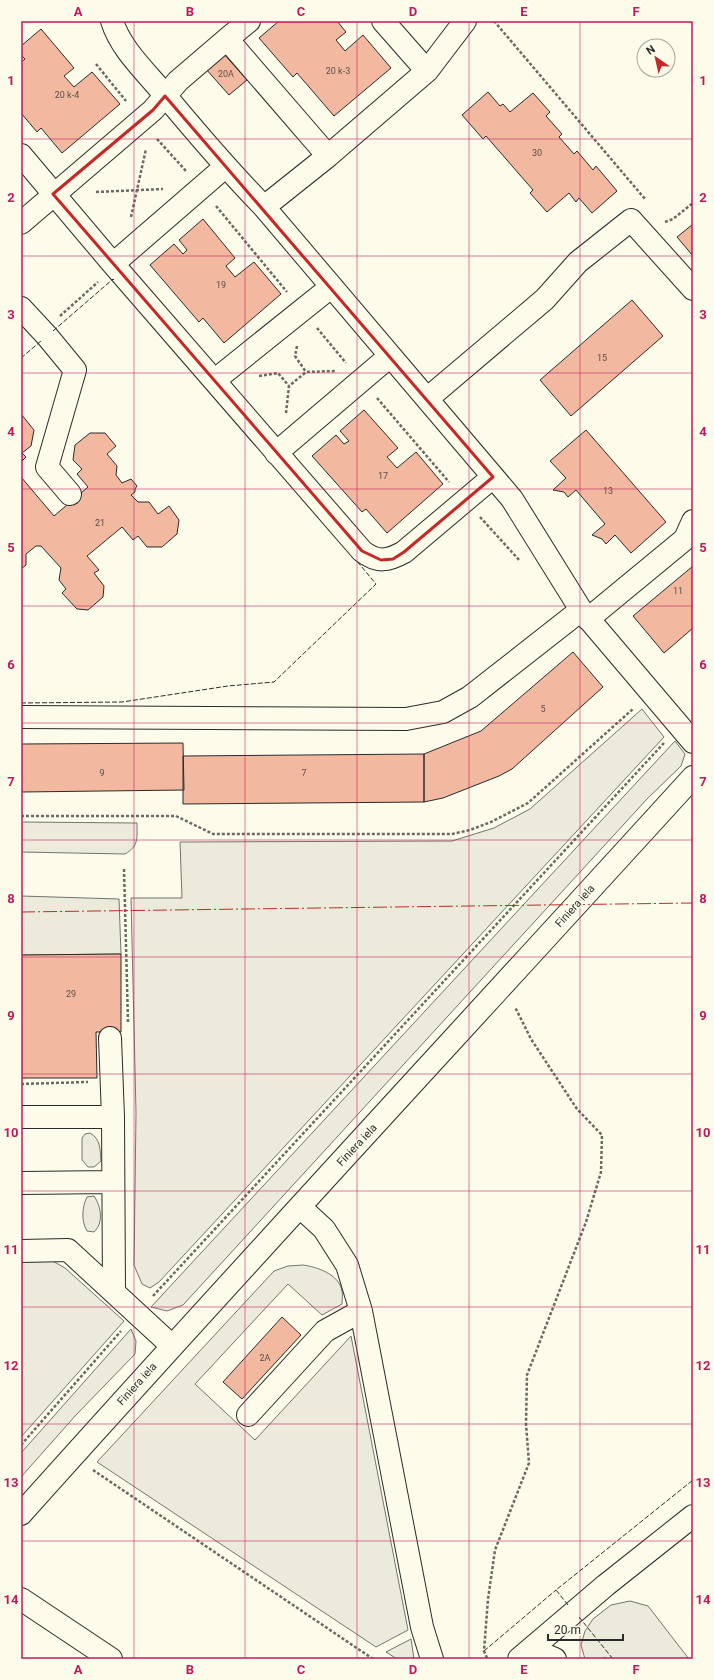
<svg xmlns="http://www.w3.org/2000/svg" width="714" height="1680" viewBox="0 0 714 1680" font-family="Roboto,sans-serif">
  <style>
    .green { fill: #ecebdb; stroke: #74746e }
    .building { fill: #f2b8a0; stroke: #2b2b2b }
    .lines { fill: none; stroke-linecap: round; stroke-linejoin: round }
    .minor-casing { stroke: #2b2b2b; stroke-width: 24 }
    .major-casing { stroke: #2b2b2b; stroke-width: 24 }
    .path { stroke: #6a6964; stroke-width: 2.5; stroke-dasharray: 3 2; stroke-linecap: butt }
    .minor { stroke: #fdfbea; stroke-width: 22 }
    .major { stroke: #fdfbea; stroke-width: 22 }
    .fence { stroke: #2b2b2b; stroke-width: 1; stroke-dasharray: 5 2; stroke-linecap: butt }
    .power { stroke: #c62828; stroke-width: 1; stroke-dasharray: 14 3 2 3; stroke-linecap: butt }
    .marked { fill: none; stroke: #c62828; stroke-width: 3; stroke-linejoin: round }
    .grid { fill: none; stroke: #c2185b; stroke-width: 1; stroke-opacity: 0.55 }
    .labels { text-anchor: middle; dominant-baseline: central; stroke-width: 3; stroke-linejoin: round; paint-order: stroke }
    .number-label { font-size: 9px; fill: #5d4e48 }
    .street-label { font-size: 11px; fill: #2b2b2b; stroke: #fdfbea }
    .neatline { fill: none; stroke: #c2185b; stroke-width: 1.5 }
    .grid-label { font-size: 13px; text-anchor: middle; font-weight: bold; fill: #c2185b }
  </style>
  <rect width="100%" height="100%" fill="#fdfbea"/>
  <path class="green" d="M642,709L664,737L159,1282L150,1288L142,1284L134,1265L136,1113L131,898H182L180,842L452,841L494,828L530,809Z
    M675,741L685,754L681,766L647,799L183,1305L167,1311L151,1307Z
    M21,822L137,823C137,838 139,846 125,854L21,852Z
    M21,896L119,899L121,954L21,955Z
    M90,1133C101,1139 100,1150 101,1161L94,1167H88L82,1160V1138L85,1134Z
    M94,1196C101,1206 104,1223 94,1232L87,1231C81,1221 82,1207 87,1197Z
    M21,1260H51L65,1268L124,1321L21,1437Z
    M303,1265C317,1267 339,1274 342,1291C343,1295 342,1300 342,1304L322,1315L288,1284L195,1384L255,1440L351,1336L408,1630L376,1647L97,1462L274,1271L288,1266Z
    M131,1329L136,1341L135,1354L76,1415L21,1477V1453Z
    M630,1601L648,1606L689,1659H607L605,1657L602,1659H585L581,1645L585,1631L593,1619L611,1605Z
    M411,1639L414,1659H397L386,1652Z"/>
  <path class="building" d="M279,21H337L346,32L336,40L345,51L363,35L391,68L334,116L297,73L293,77L259,38Z
    M41,29L74,68L64,76L74,87L92,72L120,104L62,153L41,128L37,132L21,113V62L25,59L21,55V46Z
    M223,53L247,80L229,95L205,68Z
    M488,92L500,106L503,104L510,112L533,93L550,112L546,116L562,134L559,137L574,154L577,151L593,170L596,166L617,191L592,213L579,198L576,202L569,193L547,212L530,193L533,190L486,136L483,139L462,115Z
    M203,219L235,258L226,266L235,277L254,262L281,294L224,343L203,318L199,322L150,265L174,244L183,254L187,250L179,240Z
    M693,224V256L677,237Z
    M632,300L663,336L571,416L540,380Z
    M364,410L398,448L387,457L397,468L416,452L443,484L387,533L366,509L362,512L312,456L336,435L344,444L349,441L340,431Z
    M21,414L34,430L31,446L22,453L26,457L21,462Z
    M586,430L666,522L631,553L615,535L606,544L602,539L592,535L605,524L576,490L568,497L564,492L553,490L566,478L550,461Z
    M90,433H105L116,446L107,454L117,466L116,475L122,483L131,479L137,486L135,489V492L131,495L138,502H149L158,514L169,506L179,520L177,534L162,547H147L138,536L133,540L122,527L87,556L99,570L94,573L104,586L103,597L88,610L77,609L62,593L66,589L59,580L61,568L41,546H36L26,554V565L21,569V477L54,516L88,487L77,474L82,469L73,460L75,445Z
    M693,566V628L664,653L633,616Z
    M573,652L603,687L512,769L499,776L443,798L424,802V754L481,731Z
    M183,743L184,790L21,792V744Z
    M424,754V802L183,804V756Z
    M121,954V1032H96L97,1078H21V955Z
    M282,1317L301,1335L242,1399L223,1382Z"/>
  <g class="lines">
    <defs>
      <path id="minor" d="M112,21C120,47 142,68 159,88C193,129 227,169 264,207L512,499L581,610L693,742
        M383,21L427,71
        M227,39L249,21
        M21,155L113,264L362,551C377,563 388,561 404,552L493,477
        M264,207L328,156
        M21,223L153,110L178,81L227,39L328,156L427,71L465,21
        M113,264L225,167
        M21,308L47,336L75,370L47,467L70,494
        M215,380L331,287
        M427,399L545,299L578,262L631,220L693,289
        M276,453L390,356
        M588,619L685,539L693,521
        M21,717L406,719L443,712L470,697L581,610
        M110,1038L113,1117
        M21,1117H113L114,1291
        M21,1183L113,1182
        M300,1207L324,1229L347,1265L361,1311L422,1627L432,1659
        M21,1251L68,1250L172,1346
        M248,1415L325,1331L361,1311
        M21,1514C243,1266 469,1023 693,777
        M519,1659L606,1585L693,1516
        M527,1659L548,1656L555,1659"/>
      <path id="major" d="M21,1599L111,1659"/>
    </defs>
    <use href="#minor" class="minor-casing"/>
    <use href="#major" class="major-casing"/>
    <path class="path" d="M494,21L645,199
      M96,64L126,101
      M157,139L186,171
      M96,192L163,189
      M216,206L287,292
      M131,217L146,149
      M665,222L673,219L693,203
      M60,316L98,282
      M317,328L346,363
      M297,346L295,356L306,372
      M259,376L278,373L289,386
      M377,398L449,482
      M286,413L289,386L306,372L336,371
      M480,517L520,561
      M21,816H176L213,834H452L470,830L491,822L528,803L634,708
      M124,869L128,1022
      M21,1084L88,1082
      M153,1296L664,743
      M21,1445L121,1331
      M93,1470L373,1659
      M487,1658L484,1651L488,1599L495,1550L529,1463L526,1424L527,1375L586,1222L601,1172L602,1135L577,1109L531,1039L515,1007"/>
    <use href="#minor" class="minor"/>
    <use href="#major" class="major"/>
    <path class="fence" d="M53,331L113,279L114,280
      M21,358L41,341
      M21,703L122,702L228,686L274,682L376,584L356,560
      M568,1605L556,1590L693,1480
      M579,1617L613,1659
      M484,1651L556,1590"/>
    <path class="power" d="M21,912L693,903"/>
  </g>
  <path class="marked" d="M165,96L493,477L404,552L393,559L381,560L362,551L53,194L153,110Z"/>
  <path class="grid" d="M134,21V1659M245,21V1659M357,21V1659M469,21V1659M580,21V1659M21,139H693M21,256H693M21,373H693M21,489H693M21,606H693M21,723H693M21,840H693M21,957H693M21,1074H693M21,1191H693M21,1307H693M21,1424H693M21,1541H693"/>
  <g class="labels">
    <g class="number-label">
      <text x="338" y="71">20 k-3</text>
      <text x="226" y="74">20A</text>
      <text x="67" y="95">20 k-4</text>
      <text x="537" y="153">30</text>
      <text x="221" y="285">19</text>
      <text x="602" y="358">15</text>
      <text x="383" y="476">17</text>
      <text x="608" y="491">13</text>
      <text x="100" y="523">21</text>
      <text x="678" y="591">11</text>
      <text x="543" y="709">5</text>
      <text x="102" y="773">9</text>
      <text x="304" y="773">7</text>
      <text x="71" y="994">29</text>
      <text x="265" y="1358">2A</text>
    </g>
    <g class="street-label">
      <text transform="translate(575 906) rotate(-48)">Finiera iela</text>
      <text transform="translate(357 1145) rotate(-47)">Finiera iela</text>
      <text transform="translate(137 1384) rotate(-48)">Finiera iela</text>
    </g>
  </g>
  <rect width="714" height="1680" fill="none" stroke="#fdfbea" stroke-width="44"/>
  <g transform="translate(656 58) rotate(326)"><circle r="19" fill="#fdfbea" stroke="#a9a89e"/>
  <path d="M0-3L7 15L0 10L-7 15Z" fill="#c62828"/>
  <text y="-6" font-size="11" font-weight="bold" text-anchor="middle" fill="#2b2b2b">N</text>
  </g>
  <path d="M548 1634v6h75v-6" fill="none" stroke="#2b2b2b" stroke-width="2"/>
  <text x="554" y="1634" font-size="12" fill="#2b2b2b" stroke="#fdfbea" stroke-width="3" paint-order="stroke">20 m</text>
  <rect x="22" y="22" width="670" height="1636" class="neatline"/>
  <g class="grid-label">
    <text x="78" y="16">A</text>
    <text x="190" y="16">B</text>
    <text x="301" y="16">C</text>
    <text x="413" y="16">D</text>
    <text x="524" y="16">E</text>
    <text x="636" y="16">F</text>
    <text x="11" y="85">1</text>
    <text x="703" y="85">1</text>
    <text x="11" y="202">2</text>
    <text x="703" y="202">2</text>
    <text x="11" y="319">3</text>
    <text x="703" y="319">3</text>
    <text x="11" y="436">4</text>
    <text x="703" y="436">4</text>
    <text x="11" y="552">5</text>
    <text x="703" y="552">5</text>
    <text x="11" y="669">6</text>
    <text x="703" y="669">6</text>
    <text x="11" y="786">7</text>
    <text x="703" y="786">7</text>
    <text x="11" y="903">8</text>
    <text x="703" y="903">8</text>
    <text x="11" y="1020">9</text>
    <text x="703" y="1020">9</text>
    <text x="11" y="1137">10</text>
    <text x="703" y="1137">10</text>
    <text x="11" y="1254">11</text>
    <text x="703" y="1254">11</text>
    <text x="11" y="1370">12</text>
    <text x="703" y="1370">12</text>
    <text x="11" y="1487">13</text>
    <text x="703" y="1487">13</text>
    <text x="11" y="1604">14</text>
    <text x="703" y="1604">14</text>
    <text x="78" y="1674">A</text>
    <text x="190" y="1674">B</text>
    <text x="301" y="1674">C</text>
    <text x="413" y="1674">D</text>
    <text x="524" y="1674">E</text>
    <text x="636" y="1674">F</text>
  </g>
</svg>
